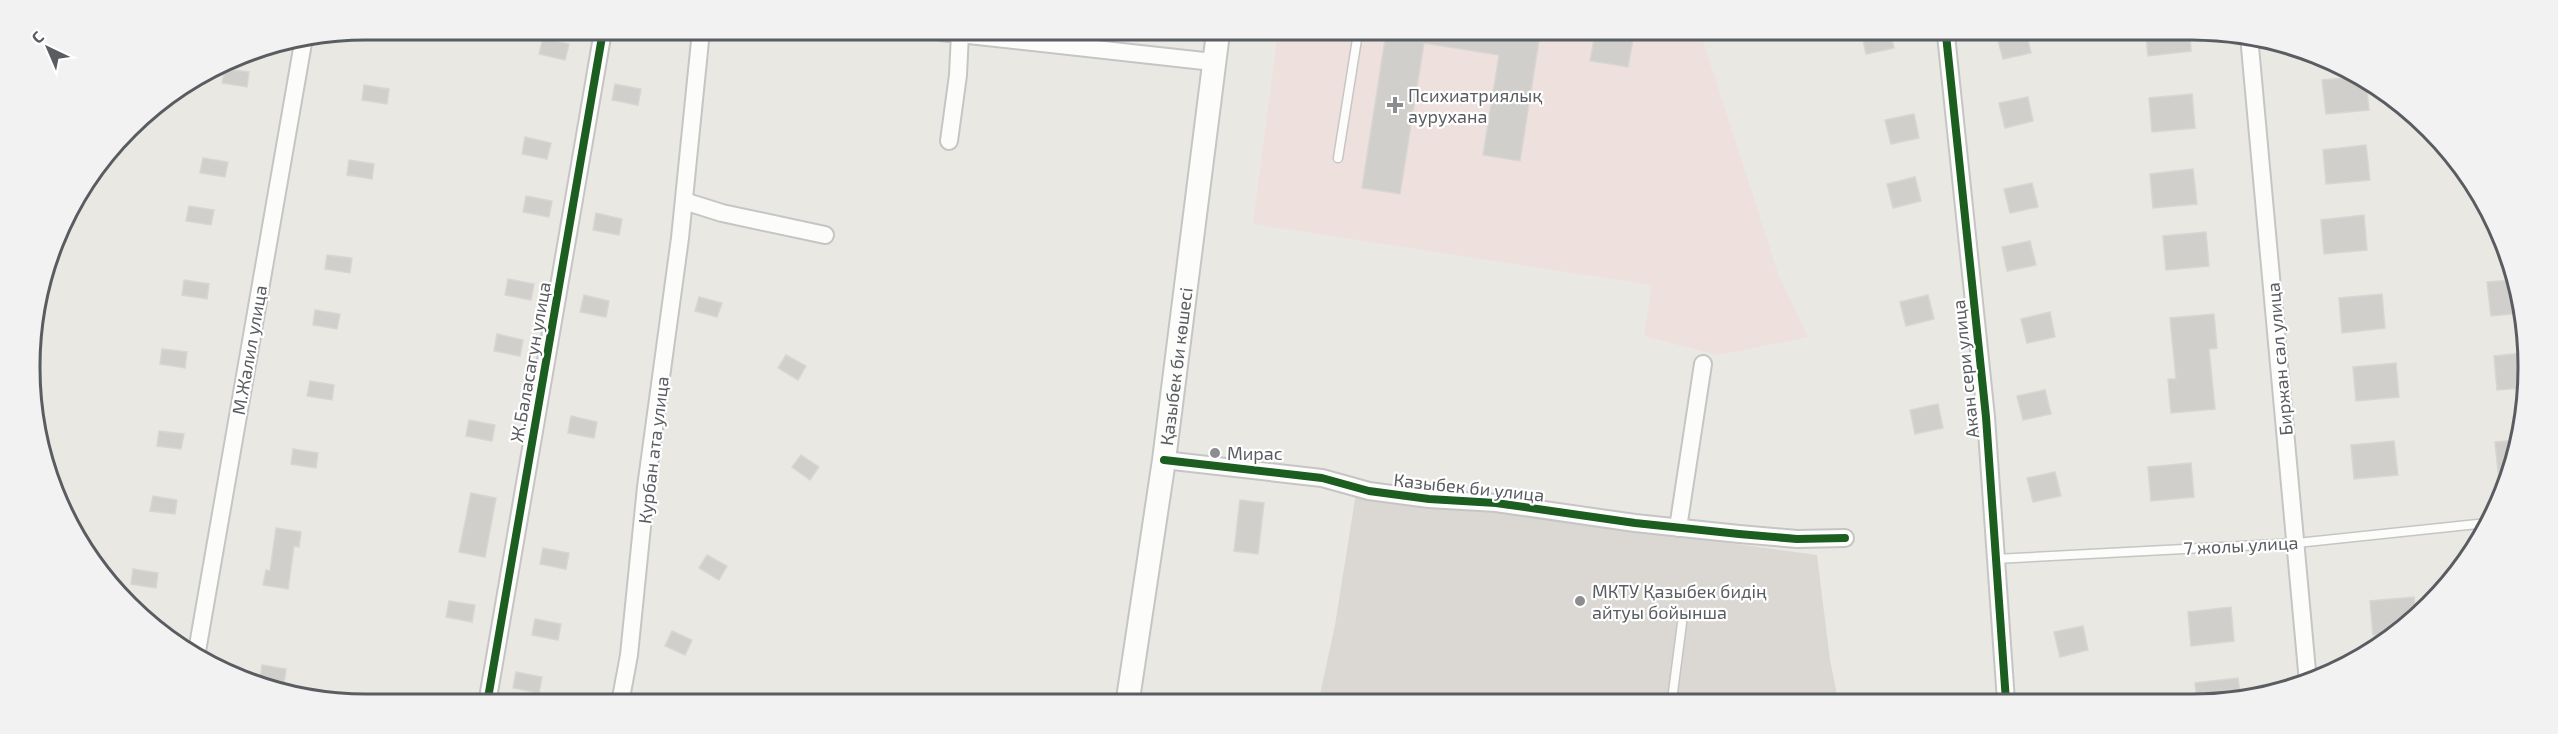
<svg xmlns="http://www.w3.org/2000/svg" width="2558" height="734" viewBox="0 0 2558 734" font-family="'Exo 2',sans-serif">
  <style>
    .education { fill: #dbd8d3 }
    .medical { fill: #eee0dd }
    .building { fill: #d0cfcc; stroke: #d8d6d2; stroke-width: 1.5 }
    .lines { fill: none; stroke-linecap: round; stroke-linejoin: round }
    .lane-casing { stroke: #c5c5c5; stroke-width: 11 }
    .street-casing { stroke: #c5c5c5; stroke-width: 20 }
    .secondary-casing { stroke: #c5c5c5; stroke-width: 26 }
    .lane { stroke: #fcfcfb; stroke-width: 8 }
    .street { stroke: #fcfcfb; stroke-width: 16 }
    .secondary { stroke: #fcfcfb; stroke-width: 22 }
    .cycleway-casing { stroke: #fff; stroke-width: 11 }
    .cycleway { stroke: #1b5e20; stroke-width: 8 }
    .poi-dot { fill: #8b8d8e; stroke: #fff; stroke-width: 2 }
    .labels { text-anchor: middle; dominant-baseline: central; stroke-width: 4.5; stroke-linejoin: round; paint-order: stroke }
    .poi-label { font-size: 18px; fill: #595c60; stroke: #fff; text-anchor: start }
    .street-label { font-size: 18px; fill: #595c60; stroke: #fff }
    .rim { fill: none; stroke: #595c60; stroke-width: 3 }
  </style>
  <rect width="100%" height="100%" fill="#e9e8e3"/>
  <path class="education" d="M1356,493L1817,555L1830,660L1838,700L1319,699L1335,625Z"/>
  <path class="medical" d="M1278,33L1701,35L1779,276L1808,337L1718,355L1644,336L1652,285L1253,224Z"/>
  <path class="building" d="M1386,33L1540,34L1520,161L1483,155L1499,55L1424,43L1400,194L1362,188Z
    M1595,34H1634L1628,67L1590,61Z
    M1862,35H1891L1894,48L1866,54Z
    M1997,36H2027L2031,53L2003,59Z
    M2146,36H2190L2191,51L2148,56Z
    M543,38L569,44L565,60L539,54Z
    M225,69L249,72L247,87L222,83Z
    M2355,77L2366,82L2369,110L2326,114L2322,80Z
    M615,84L641,89L638,105L612,100Z
    M364,85L389,89L387,104L362,100Z
    M2192,94L2195,128L2152,132L2149,98Z
    M2028,97L2033,121L2005,128L1999,103Z
    M1914,114L1919,138L1891,144L1885,120Z
    M525,137L551,143L547,159L522,154Z
    M2366,145L2370,180L2326,184L2323,150Z
    M203,158L228,162L225,177L200,173Z
    M349,160L374,164L372,179L347,175Z
    M2193,169L2197,204L2153,208L2150,174Z
    M1915,177L1921,201L1893,208L1887,184Z
    M2032,183L2038,207L2010,213L2004,189Z
    M526,196L552,201L549,217L523,212Z
    M189,206L214,210L211,225L186,221Z
    M596,213L622,219L619,235L593,230Z
    M2364,215L2367,250L2324,254L2321,220Z
    M2206,232L2209,266L2166,270L2163,236Z
    M2030,241L2036,265L2007,271L2002,247Z
    M327,255L352,258L350,273L325,269Z
    M508,279L534,284L531,300L505,295Z
    M184,280L209,284L207,299L182,295Z
    M2513,280L2521,301V313L2491,316L2487,282Z
    M2382,294L2385,328L2342,333L2339,298Z
    M584,295L609,301L606,317L580,312Z
    M1928,295L1934,319L1906,326L1900,302Z
    M699,297L722,303L717,317L695,311Z
    M315,310L340,314L337,329L313,325Z
    M2050,312L2055,337L2027,343L2021,319Z
    M2214,314L2217,348L2209,349L2215,409L2171,413L2168,379H2176L2170,318Z
    M497,334L523,340L520,356L494,351Z
    M162,349L187,352L185,368L160,364Z
    M2522,353V388L2497,390L2494,356Z
    M786,355L806,366L798,380L778,368Z
    M2396,363L2399,397L2356,401L2353,367Z
    M310,381L334,385L332,400L307,396Z
    M2045,390L2051,414L2023,420L2017,396Z
    M1938,404L1943,428L1915,434L1910,410Z
    M571,416L597,422L594,438L568,433Z
    M469,420L495,425L492,441L466,436Z
    M159,431L184,434L181,449L157,446Z
    M2519,440L2500,491L2495,442Z
    M2394,441L2398,475L2354,479L2351,445Z
    M293,449L318,453L316,468L291,464Z
    M801,455L819,467L810,480L792,467Z
    M2191,463L2194,497L2151,501L2148,467Z
    M2055,472L2061,496L2033,502L2027,478Z
    M471,493L496,498L485,557L459,552Z
    M153,496L177,500L175,514L150,511Z
    M1240,500L1264,503L1258,554L1234,551Z
    M276,528L301,532L299,547L294,546L288,589L263,585L266,570L270,571Z
    M543,548L569,553L566,569L540,564Z
    M707,555L727,566L719,580L699,568Z
    M133,569L158,573L156,588L131,584Z
    M2414,597L2416,618L2413,620L2392,633L2373,635L2370,601Z
    M449,601L475,605L472,622L446,617Z
    M2231,607L2234,641L2191,646L2188,612Z
    M535,619L561,624L558,640L532,635Z
    M2083,626L2088,650L2060,657L2054,632Z
    M672,631L692,640L685,655L665,646Z
    M262,665L286,669L284,684L260,680Z
    M516,672L542,677L539,693L513,688Z
    M2238,678L2241,700L2197,701L2195,683Z"/>
  <g class="lines">
    <defs>
      <path id="lane" d="M1338,158L1358,33
        M1995,559L2297,543L2487,523
        M1672,700L1682,623"/>
      <path id="street" d="M941,32L1213,62
        M1946,35L1986,417L2006,701
        M2249,36L2308,682
        M949,141L958,75L960,34
        M684,201L722,213L825,235
        M1164,460L1322,478L1369,491L1429,499L1496,503L1635,523L1739,534L1797,539L1845,538
        M1678,528L1703,364
        M196,657L303,43
        M488,698L603,31
        M621,698L629,655L646,487L680,238L701,31"/>
      <g id="secondary">
        <path id="s1" d="M1128,699L1164,460L1218,33"/>
      </g>
    </defs>
    <use href="#lane" class="lane-casing"/>
    <use href="#street" class="street-casing"/>
    <use href="#secondary" class="secondary-casing"/>
    <use href="#lane" class="lane"/>
    <use href="#street" class="street"/>
    <use href="#secondary" class="secondary"/>
    <defs>
      <path id="cycleway" d="M1946,35L1986,417L2006,701
        M1164,460L1322,478L1369,491L1429,499L1496,503L1635,523L1739,534L1797,539L1845,538
        M488,698L603,31"/>
    </defs>
    <use href="#cycleway" class="cycleway-casing"/>
    <use href="#cycleway" class="cycleway"/>
  </g>
  <g class="poi-dot">
    <path d="M1392 96h6v6h6v6h-6v6h-6v-6h-6v-6h6z"/>
    <circle cx="1215" cy="453" r="6"/>
    <circle cx="1580" cy="601" r="6"/>
  </g>
  <g class="labels">
    <g class="poi-label">
      <text x="1408" y="95">Психиатриялық<tspan x="1408" dy="21">аурухана</tspan></text>
      <text x="1227" y="453">Мирас</text>
      <text x="1592" y="591">МКТУ Қазыбек бидің<tspan x="1592" dy="21">айтуы бойынша</tspan></text>
    </g>
    <g class="street-label">
      <text transform="translate(249 350) rotate(-80)">М.Жалил улица</text>
      <text transform="translate(2279 359) rotate(-95)">Биржан сал улица</text>
      <text transform="translate(530 362) rotate(-80)">Ж.Баласагун улица</text>
      <text stroke="none"><textPath href="#s1" startOffset="336">Қазыбек би көшесі</textPath></text>
      <text transform="translate(1965 369) rotate(-96)">Акан сери улица</text>
      <text transform="translate(653 450) rotate(-83)">Курбан ата улица</text>
      <text transform="translate(1469 487) rotate(6)">Казыбек би улица</text>
      <text transform="translate(2241 545) rotate(-3)">7 жолы улица</text>
    </g>
  </g>
  <path d="M0 0H2558V734H0ZM366 40H2192A326 326 0 0 1 2518 366V368A326 326 0 0 1 2192 694H366A326 326 0 0 1 40 368V366A326 326 0 0 1 366 40Z" fill="#f2f2f2" fill-rule="evenodd"/>
  <path class="rim" d="M366 40H2192A326 326 0 0 1 2518 366V368A326 326 0 0 1 2192 694H366A326 326 0 0 1 40 368V366A326 326 0 0 1 366 40Z"/>
  <g transform="translate(48 48) rotate(316)" stroke="#ffffff" stroke-width="4.5" paint-order="stroke">
  <path d="M0-4.5L10 22L0 15L-10 22Z" fill="#595c60"/>
  <text y="-9" font-size="16" font-weight="bold" text-anchor="middle" fill="#595c60">С</text>
  </g>
</svg>
